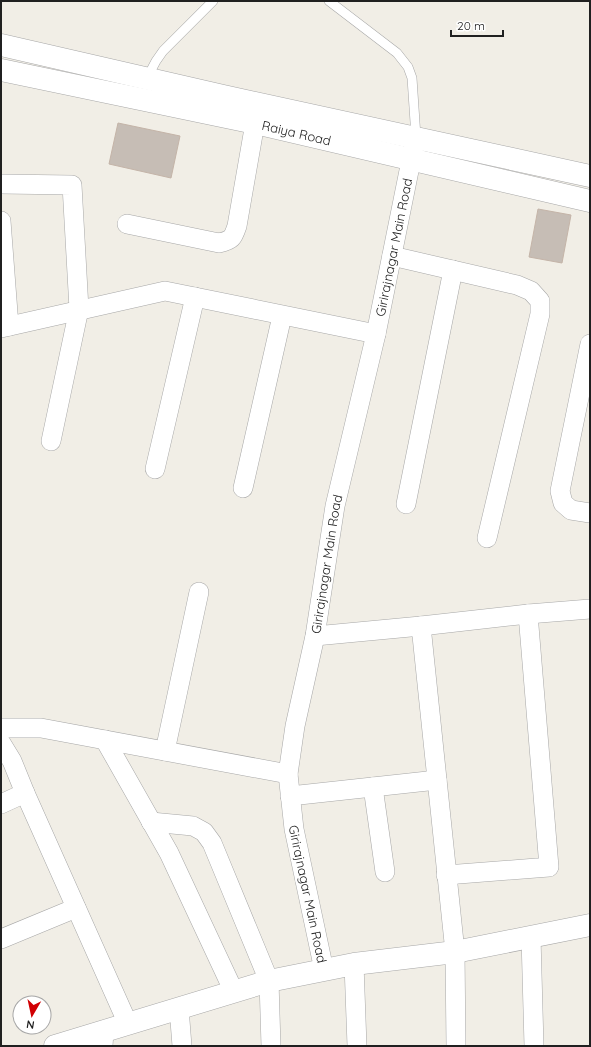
<svg xmlns="http://www.w3.org/2000/svg" width="591" height="1047" viewBox="0 0 591 1047" font-family="Quicksand,sans-serif">
  <style>
    .building { fill: #c6bdb5; stroke: #c4b4a8 }
    .lines { fill: none; stroke-linecap: round; stroke-linejoin: round }
    .service-casing { stroke: #a7a7a7; stroke-width: 10 }
    .minor-casing { stroke: #a7a7a7; stroke-width: 20 }
    .tertiary-casing { stroke: #a7a7a7; stroke-width: 23 }
    .service { stroke: #fff; stroke-width: 9 }
    .minor { stroke: #fff; stroke-width: 19 }
    .tertiary { stroke: #fff; stroke-width: 22 }
    .labels { text-anchor: middle; dominant-baseline: central; stroke-width: 4; stroke-linejoin: round; paint-order: stroke }
    .street-label { font-size: 13px; fill: #202020; stroke: #fff }
  </style>
  <rect width="100%" height="100%" fill="#f1eee6"/>
  <path class="building" d="M118,123L180,136L171,178L109,164Z
    M538,209L571,215L562,263L529,257Z"/>
  <g class="lines">
    <defs>
      <path id="service" d="M329,1L397,53L408,67L412,78L416,137
        M147,78L156,61L163,51L213,1"/>
      <g id="minor">
        <path d="M1,184L72,185L79,309L51,441"/>
        <path d="M1,221L9,326"/>
        <path d="M127,224L219,243C232,240 233,238 237,226L255,123"/>
        <path d="M392,256L517,285L531,291L540,301V314L487,538"/>
        <path d="M1,328L165,291L376,334"/>
        <path d="M590,344L560,491L563,503L571,510L590,513"/>
        <path d="M155,469L195,297"/>
        <path d="M243,488L282,316"/>
        <path d="M406,504L453,270"/>
        <path d="M315,636L421,626"/>
        <path d="M1,728H41L288,774"/>
        <path d="M105,740L169,853L234,992"/>
        <path d="M1,743L12,761L25,793L128,1024"/>
        <path d="M165,751L199,592"/>
        <path d="M373,787L385,872"/>
        <path d="M290,796L437,780"/>
        <path d="M1,804L25,793"/>
        <path d="M151,822L193,826L204,832L212,843L269,981L271,1046"/>
        <path d="M446,875L549,867L528,614"/>
        <path d="M531,937L534,1046"/>
        <path d="M1,939L76,908"/>
        <path d="M354,964L357,1046"/>
        <path id="s1" d="M324,970L294,829L288,774L295,726L315,636L335,506L376,334L414,146"/>
        <path d="M179,1008L182,1046"/>
        <path d="M103,1046L104,1031"/>
        <path d="M456,1046L455,952L421,626L528,614L590,609"/>
      </g>
      <g id="tertiary">
        <path d="M1,45L223,96L590,176"/>
        <path id="s2" d="M1,70L255,123L590,201"/>
        <path d="M55,1046L269,981L354,964L455,952L590,925"/>
      </g>
    </defs>
    <use href="#service" class="service-casing"/>
    <use href="#minor" class="minor-casing"/>
    <use href="#tertiary" class="tertiary-casing"/>
    <use href="#service" class="service"/>
    <use href="#minor" class="minor"/>
    <use href="#tertiary" class="tertiary"/>
  </g>
  <g class="labels">
    <g class="street-label">
      <text stroke="none"><textPath href="#s2" startOffset="302">Raiya Road</textPath></text>
      <text stroke="none"><textPath href="#s1" startOffset="737">Girirajnagar Main Road</textPath></text>
      <text stroke="none"><textPath href="#s1" startOffset="413">Girirajnagar Main Road</textPath></text>
      <text transform="translate(308 894) rotate(78)">Girirajnagar Main Road</text>
    </g>
  </g>
  <rect width="591" height="1047" fill="none" stroke="#202020" stroke-width="4"/>
  <g transform="translate(32 1015) rotate(189)"><circle r="19" fill="#ffffff" stroke="#a6a6a6"/>
  <path d="M0-3L7 15L0 10L-7 15Z" fill="#d10003"/>
  <text y="-6" font-size="11" font-weight="bold" text-anchor="middle" fill="#202020">N</text>
  </g>
  <path d="M451 30v6h52v-6" fill="none" stroke="#202020" stroke-width="2"/>
  <text x="457" y="30" font-size="12" fill="#202020" stroke="#ffffff" stroke-width="3" paint-order="stroke">20 m</text>
</svg>
